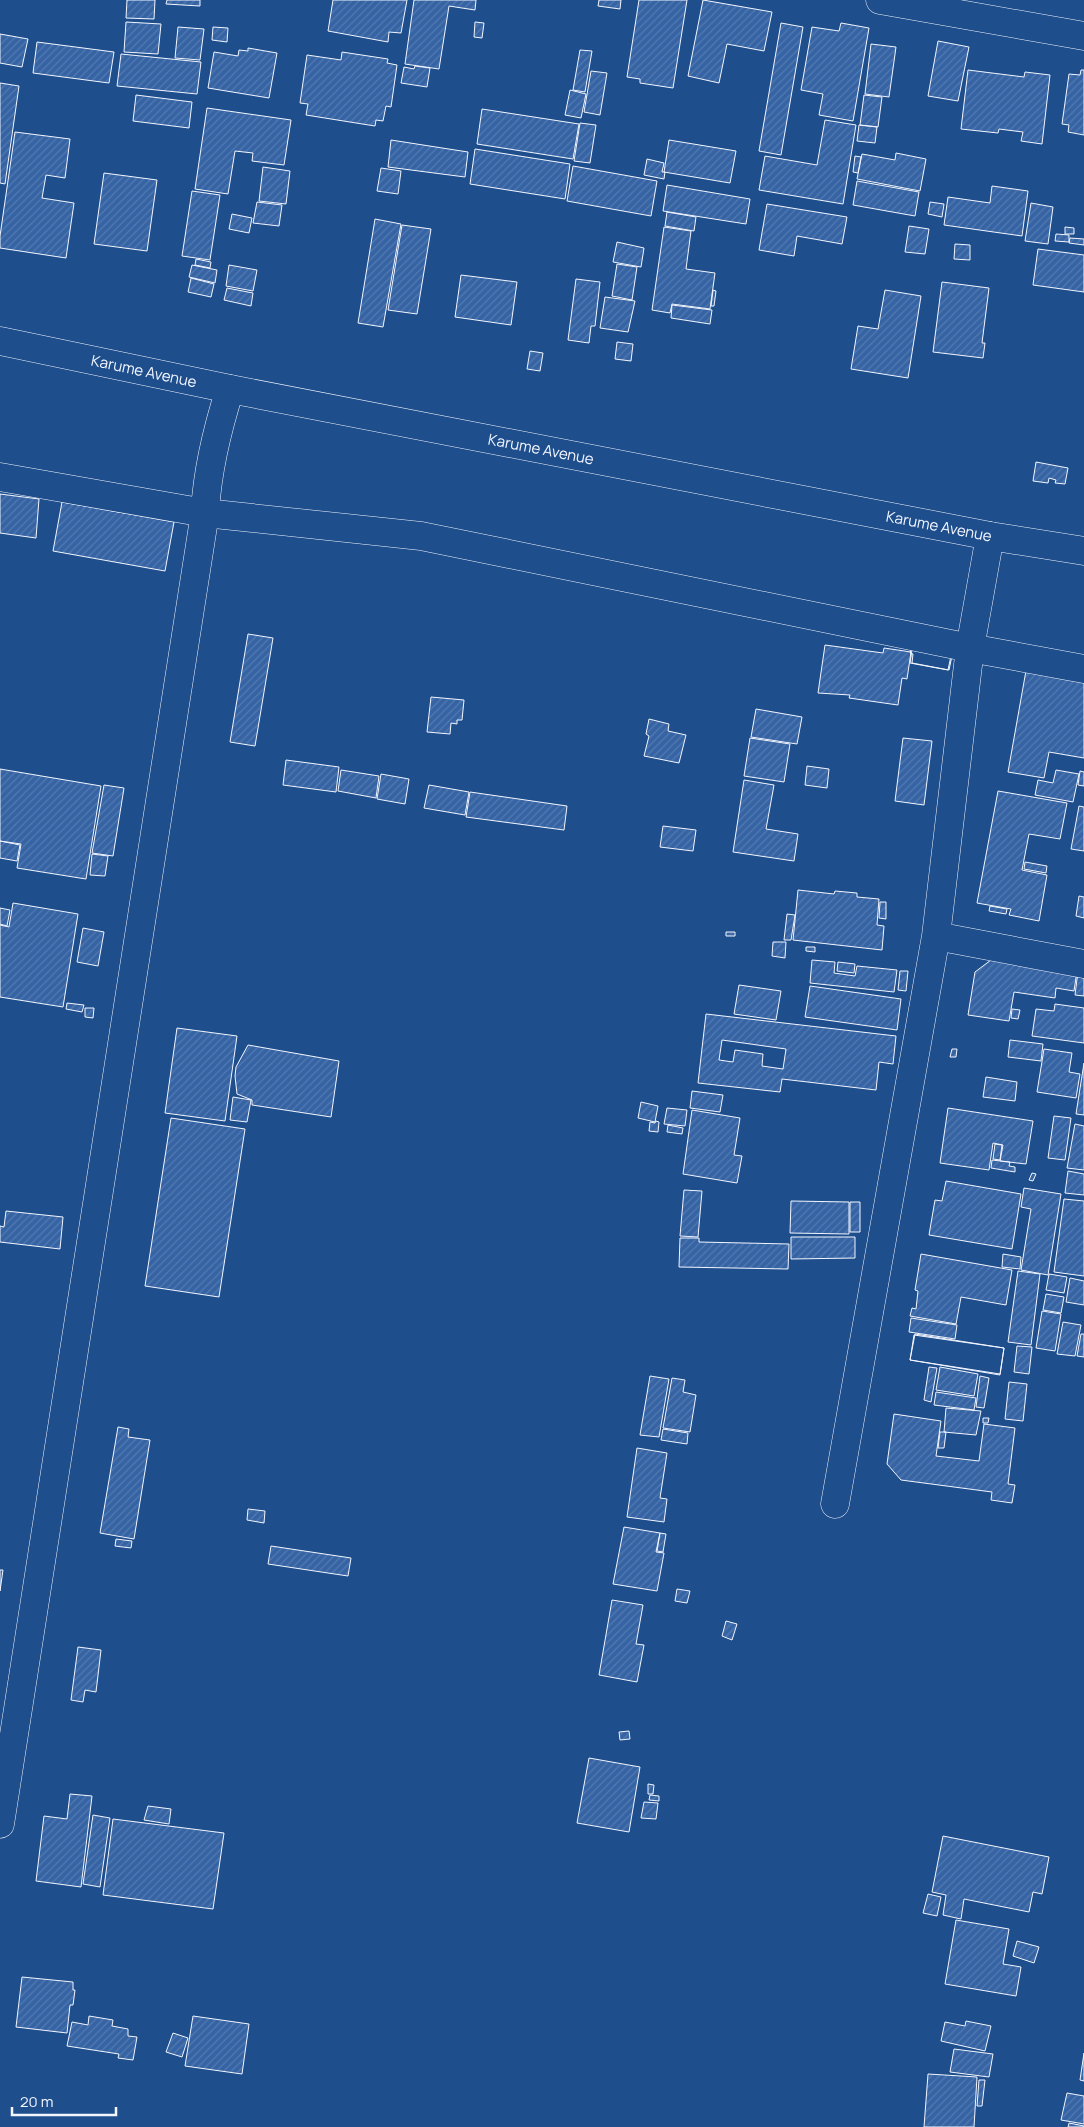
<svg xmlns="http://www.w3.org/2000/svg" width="1084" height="2127" viewBox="0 0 1084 2127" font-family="Manrope,sans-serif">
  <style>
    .building { fill: url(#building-hatch); stroke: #f2f6ff; fill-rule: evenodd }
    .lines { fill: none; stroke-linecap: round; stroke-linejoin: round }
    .street-casing { stroke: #f2f6ff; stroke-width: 29 }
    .secondary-casing { stroke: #f2f6ff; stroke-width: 29 }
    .street { stroke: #1f4e8c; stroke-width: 28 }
    .secondary { stroke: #1f4e8c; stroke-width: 28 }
    .labels { text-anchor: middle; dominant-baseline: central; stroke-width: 4; stroke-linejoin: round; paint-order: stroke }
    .street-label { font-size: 15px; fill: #f2f6ff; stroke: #1f4e8c }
  </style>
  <defs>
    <pattern id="building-hatch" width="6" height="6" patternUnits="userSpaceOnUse" patternTransform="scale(1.25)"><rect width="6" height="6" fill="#3563a3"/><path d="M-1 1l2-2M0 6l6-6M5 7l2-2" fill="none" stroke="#537ab1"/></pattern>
  </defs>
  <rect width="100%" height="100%" fill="#1f4e8c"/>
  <path class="building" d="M127,0H155L154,19L126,18Z
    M167,0H200V6L166,4Z
    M333,0H407L401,33L389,32L388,42L328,31Z
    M414,0H476L475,10L449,6L439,69L405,64Z
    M599,0H621L620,9L598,6Z
    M639,0H687L673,88L640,83V79L627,77Z
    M703,0L772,12L764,51L727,44L719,83L688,76Z
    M126,22L161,24L158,54L124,52Z
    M475,22L484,23L482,38L474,37Z
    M781,23L803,27L781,155L759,151Z
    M841,23L869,28L853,121L819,115L823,94L801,90L812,27L839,31Z
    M178,27L204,29L200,60L175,58Z
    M213,27L228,28L227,42L212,40Z
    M0,34L28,39L22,67L0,63Z
    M938,41L969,47L958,101L928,96Z
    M37,42L114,52L109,83L33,73Z
    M871,44L896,47L889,97L865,94Z
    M248,48L277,53L269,98L208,88L214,52L238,56L239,50L248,51Z
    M580,50L592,51L585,92L573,90Z
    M342,52L388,59L387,63L397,65L391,107L386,106L383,121L376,120L375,126L306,115L308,104L300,103L307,55L341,60Z
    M121,54L201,62L197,94L117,86Z
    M415,66L430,68L427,87L401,83L404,67L414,69Z
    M968,70L1024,77L1025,72L1050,75L1042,144L1021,141L1023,132L999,129L998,133L961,129Z
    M1081,70H1084V135L1068,132L1069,125L1062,124L1069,74L1080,75Z
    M591,71L607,73L600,115L584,112Z
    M0,83L19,86L5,184L0,183Z
    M570,90L586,94L581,118L565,115Z
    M136,95L192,102L189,128L133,121Z
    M864,95L882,97L878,127L860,125Z
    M207,108L291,120L284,165L252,161L253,153L235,151L228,194L195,189Z
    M482,109L579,124L573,159L477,144Z
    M825,120L856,125L843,204L759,190L765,156L817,165Z
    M580,123L596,125L590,163L574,161Z
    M859,125L877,127L875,143L857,141Z
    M15,132L70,139L65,178L46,175L42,198L74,203L66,258L0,248V236Z
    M391,140L468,152L465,177L388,167Z
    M669,140L736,151L730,183L664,172Z
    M475,149L570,164L565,199L470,184Z
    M896,153L926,159L920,191L857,179L862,154L895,160Z
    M855,156L861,157L858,173L853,172Z
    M647,159L664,163L662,172H665L664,179L644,175Z
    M573,166L657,181L651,216L567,201Z
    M263,167L290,171L286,204L259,201Z
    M381,168L401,171L398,194L377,191Z
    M104,173L157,180L147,251L94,244Z
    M857,181L919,192L915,216L853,205Z
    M667,185L750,199L746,224L663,211Z
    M992,186L1028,191L1022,236L944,225L948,197L990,203Z
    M192,191L220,195L210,260L182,256Z
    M257,202L282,205L279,226L253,223Z
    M930,202L944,204L942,217L928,214Z
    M1031,203L1053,207L1048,244L1025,241Z
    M767,204L847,217L842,244L797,236L794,256L759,250Z
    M667,212L696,217L694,231L665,226Z
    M232,214L252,218L249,233L229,229Z
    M375,219L401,224L383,327L358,323Z
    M402,225L431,229L417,314L388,310Z
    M909,226L929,229L925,254L905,252Z
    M664,227L691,231L686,269L715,273L710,309L672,304L670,313L652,310Z
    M1065,227L1074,228V234H1065Z
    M1056,234L1069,235V242L1055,241Z
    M1070,238L1084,239V245L1069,243Z
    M617,242L644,248L641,267L613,262Z
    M955,244L970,245V260L954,259Z
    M1038,249L1084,255V292L1033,285Z
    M196,259L211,262L210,268L195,265Z
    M617,264L637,267L632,300L612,296Z
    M192,265L217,270L215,283L189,277Z
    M229,265L257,270L253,291L226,286Z
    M461,275L517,282L511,325L455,317Z
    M191,278L214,284L211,297L188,292Z
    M576,279L600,282L595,326H591L589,343L568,340Z
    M942,282L989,288L982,343H985L983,358L933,352Z
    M227,288L253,293L251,306L224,300Z
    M713,290L716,291L714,306H711Z
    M885,290L921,296L908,378L851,369L858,326L878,329Z
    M605,297L635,301L628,332L600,328Z
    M672,305L712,310L710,324L671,318Z
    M617,342L633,344L631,361L615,359Z
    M530,351L543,353L540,371L527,369Z
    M1036,462L1068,468L1065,484L1055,483L1056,480L1049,478L1048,483L1033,481Z
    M0,494L39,499L36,538L0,533Z
    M62,502L174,522L165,571L53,551Z
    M248,634L273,638L255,746L230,742Z
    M913,643L953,651L949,670L912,663L913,654L910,653Z
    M913,643L952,651L948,670L910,663Z
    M825,645L883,653L884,648L911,652L907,679L902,678L898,705L849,698L850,695L818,693Z
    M1027,665L1084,674V758L1049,752L1044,778L1008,772Z
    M431,697L464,700L462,720H457V724L451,723L450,734L427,732Z
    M756,709L802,717L797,744L751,737Z
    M649,719L669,724L668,731L686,735L679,763L644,756L649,736L646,734Z
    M750,738L790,744L784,782L744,776Z
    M903,738L932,741L924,805L895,801Z
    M286,760L339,767L336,792L283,785Z
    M807,766L829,769L827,788L805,785Z
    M0,769L101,786L86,879L17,868L21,844L0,841Z
    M341,770L379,776L376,798L338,791Z
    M1056,770L1079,774L1073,802L1035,795L1038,780L1053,783Z
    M1080,771L1084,772V786L1078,785Z
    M381,774L409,779L405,804L377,799Z
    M744,780L774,785L766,829L798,834L794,861L733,852Z
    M104,785L124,788L113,856L92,853Z
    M429,785L469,792L465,815L424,808Z
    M998,791L1067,803L1060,839L1029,834L1022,870L1047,875L1039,921L1009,915L1011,909L977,903Z
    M470,792L567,806L564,830L466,817Z
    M1079,806L1084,807V851L1071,849Z
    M663,826L696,830L693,851L660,847Z
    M0,841L20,845L17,861L0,858Z
    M92,854L108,856L105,876L90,875Z
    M1025,862L1047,866L1046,873L1024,869Z
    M798,890L834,894L835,891L857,893V897L879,899L877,925L884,926L882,950L793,940Z
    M1079,896L1084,897V918L1076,916Z
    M880,902H886V919L879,918Z
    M13,903L78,914L63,1007L0,997V925L9,927Z
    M990,906L1007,909L1006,914L989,911Z
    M0,908L10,910L7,926L0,924Z
    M787,914L795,915L791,940H784Z
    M83,928L104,932L98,966L77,962Z
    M726,932H735V936H726Z
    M773,942H786L785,958L772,956Z
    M806,947H815V952L806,951Z
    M999,954L1077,971L1074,991L1056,988L1055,998L1014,992L1009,1021L968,1015L975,972Z
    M812,960L835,962L834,973L855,976L857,966L897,970L894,992L810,983Z
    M838,962L855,964L854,973L837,971Z
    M900,971H908L906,991L898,990Z
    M1078,971L1084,972V996L1075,995Z
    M739,985L781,991L776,1020L734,1014Z
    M810,986L901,999L897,1030L805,1017Z
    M67,1003L84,1005L82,1012L66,1009Z
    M1055,1004L1084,1008V1043L1032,1036L1036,1009L1054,1011Z
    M85,1008H94L93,1018L85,1017Z
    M1012,1009L1020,1010L1018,1019L1011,1018Z
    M706,1014L896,1036L893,1064L879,1062L876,1090L782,1079L780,1092L698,1083ZM722,1040L786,1049L783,1069L762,1066L763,1054L735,1050L733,1062L719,1060Z
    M177,1028L237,1036L225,1121L165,1113Z
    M1010,1040L1043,1044L1041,1061L1008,1057Z
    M248,1045L339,1061L331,1117L252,1105V1100L237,1094L235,1076L236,1067Z
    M952,1049H957L956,1057H950Z
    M1044,1049L1072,1053L1069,1072L1080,1074L1076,1098L1037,1092Z
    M1084,1063V1115L1076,1114Z
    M986,1077L1017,1082L1015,1101L983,1097Z
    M692,1091L723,1095L720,1112L690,1108Z
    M233,1097L251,1100L247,1122L230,1120Z
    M641,1102L658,1106L655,1122L638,1118Z
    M667,1108L687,1110L685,1126L664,1124Z
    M948,1108L1033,1121L1026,1164L1000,1161L1003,1145L993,1143L989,1170L940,1163Z
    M692,1110L740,1118L734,1155L742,1156L737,1183L683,1174Z
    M1054,1116L1071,1118L1065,1160L1048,1158Z
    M171,1118L245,1129L219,1297L145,1286Z
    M656,1121L659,1122L658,1132L649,1131L650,1122L655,1123Z
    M1075,1124L1084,1126V1170L1067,1168Z
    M668,1125L683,1128L682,1134L667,1132Z
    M995,1144L1002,1145L1000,1160L993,1159Z
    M992,1160L1010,1162L1009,1166L1015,1167V1172L991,1168Z
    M1068,1171L1084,1174V1195L1065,1193Z
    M1032,1173L1036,1174L1033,1181L1029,1180Z
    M946,1181L1021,1194L1012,1249L929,1235L935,1200L942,1201Z
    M1024,1188L1061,1194L1048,1275L1021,1270L1031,1209L1021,1207Z
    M684,1190L702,1191L698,1237L680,1236Z
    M1064,1199L1084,1201V1276L1054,1272Z
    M791,1201L849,1202V1234L790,1233Z
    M850,1202H860V1232H850Z
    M6,1211L63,1217L60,1249L0,1242V1226L4,1227Z
    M791,1237H855V1258L791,1259Z
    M680,1238H699V1242L789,1244L788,1269L679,1267Z
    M921,1254L1012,1270L1006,1305L961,1297L956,1324L910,1316L912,1308L916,1309L918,1291L915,1290Z
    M1003,1254L1021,1257L1020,1269L1002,1267Z
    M1018,1271L1040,1274L1031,1345L1008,1342Z
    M1049,1274L1067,1277L1064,1293L1046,1290Z
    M1070,1278L1084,1281V1305L1066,1302Z
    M1046,1294L1064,1297L1061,1313L1043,1310Z
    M1042,1311L1061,1314L1055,1351L1036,1348Z
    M911,1318L957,1325L955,1339L909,1332Z
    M1063,1322L1081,1325L1075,1356L1057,1354Z
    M915,1334L1004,1348L1000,1375L910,1360Z
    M1081,1334H1084V1357L1077,1356Z
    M914,1335L1004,1348L1000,1374L910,1360Z
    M1017,1346L1032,1347L1029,1374L1014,1372Z
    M929,1367L937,1368L931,1402L924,1400Z
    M940,1367L978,1374L974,1396L936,1390Z
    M650,1376L669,1379L659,1437L640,1435Z
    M980,1376L989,1378L984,1408L976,1407Z
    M672,1378L685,1380L683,1392L696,1395L690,1432L663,1428Z
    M1009,1382L1027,1384L1023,1421L1005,1419Z
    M936,1392L976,1398L974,1410L934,1405Z
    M946,1408L981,1411L976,1435L944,1432Z
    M894,1414L941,1421L936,1456L979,1461L984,1424L1015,1428L1008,1484L1015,1485L1012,1503L991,1500L992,1492L901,1480L887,1464Z
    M983,1418H989L988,1423H983Z
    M118,1427L129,1429L128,1437L150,1440L134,1539L100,1533Z
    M663,1429L688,1433L687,1444L661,1440Z
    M940,1432H946L944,1448H938Z
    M637,1448L667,1453L660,1498L667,1499L664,1522L627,1517Z
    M248,1509L265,1511L264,1523L247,1520Z
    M624,1527L660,1533L656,1552L664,1553L657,1591L613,1584Z
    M660,1533L666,1534L663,1552L657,1551Z
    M116,1539L132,1541L131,1548L115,1546Z
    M271,1546L351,1558L348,1576L268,1564Z
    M0,1570H3L0,1591Z
    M677,1589L690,1591L687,1603L675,1601Z
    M612,1600L643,1605L636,1644L644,1645L637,1682L599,1675Z
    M726,1621L737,1624L732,1640L722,1636Z
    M78,1647L101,1650L96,1692L85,1690L83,1702L71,1700Z
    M629,1731L630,1739L620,1740L619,1732Z
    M589,1758L640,1767L629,1832L577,1823Z
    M648,1784L654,1785L653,1794H648Z
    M70,1794L92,1796L81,1887L36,1881L44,1816L67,1819Z
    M650,1795L659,1796V1801L649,1800Z
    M644,1802L658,1803L656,1819L641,1818Z
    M148,1806L171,1809L169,1824L144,1820Z
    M93,1815L110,1818L100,1887L83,1884Z
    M113,1819L224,1833L213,1909L103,1895Z
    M943,1836L1049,1857L1042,1894L1033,1892L1029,1912L964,1899L961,1919L943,1915L946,1895L932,1892Z
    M928,1894L941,1897L937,1916L923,1913Z
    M956,1920L1009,1929L1003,1964L1021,1967L1016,1996L945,1984Z
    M1017,1941L1039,1947L1034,1963L1013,1956Z
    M22,1977L73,1982V1990H75L73,2005H70L67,2033L16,2027Z
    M89,2016L113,2020L112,2026L128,2029V2036L137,2037L133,2060L118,2058L119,2054L67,2046L72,2022L88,2025Z
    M193,2016L249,2024L242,2074L185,2066Z
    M966,2021L991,2026L985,2051L941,2041L945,2022L965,2026Z
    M173,2033L188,2038L182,2057L166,2052Z
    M954,2049L993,2054L989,2077L950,2072Z
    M1084,2053V2081L1080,2080Z
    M928,2074L977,2077L974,2127H924Z
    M979,2080H985L982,2106H977Z
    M1067,2093L1084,2096V2124L1061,2120Z
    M1069,2123L1084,2126V2127H1068Z"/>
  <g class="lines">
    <defs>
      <path id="street" d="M880,0L1084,36
        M0,477L205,513L421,536L970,648L1084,669
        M936,936L1084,964
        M835,1504L936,936L970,648L990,536
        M0,1824L205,513C207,470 217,430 230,389"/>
      <path id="secondary" d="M0,341L230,389L990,536L1084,551"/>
    </defs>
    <use href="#street" class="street-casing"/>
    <use href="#secondary" class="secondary-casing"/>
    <use href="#street" class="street"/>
    <use href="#secondary" class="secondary"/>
  </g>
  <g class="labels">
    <g class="street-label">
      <text transform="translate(144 371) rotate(12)">Karume Avenue</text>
      <text transform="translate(541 449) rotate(11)">Karume Avenue</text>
      <text transform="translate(939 526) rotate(11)">Karume Avenue</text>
    </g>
  </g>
  <path d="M12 2107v8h104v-8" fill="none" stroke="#f2f6ff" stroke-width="2.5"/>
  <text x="20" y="2107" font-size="15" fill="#f2f6ff" stroke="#1f4e8c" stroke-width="4" paint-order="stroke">20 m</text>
</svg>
